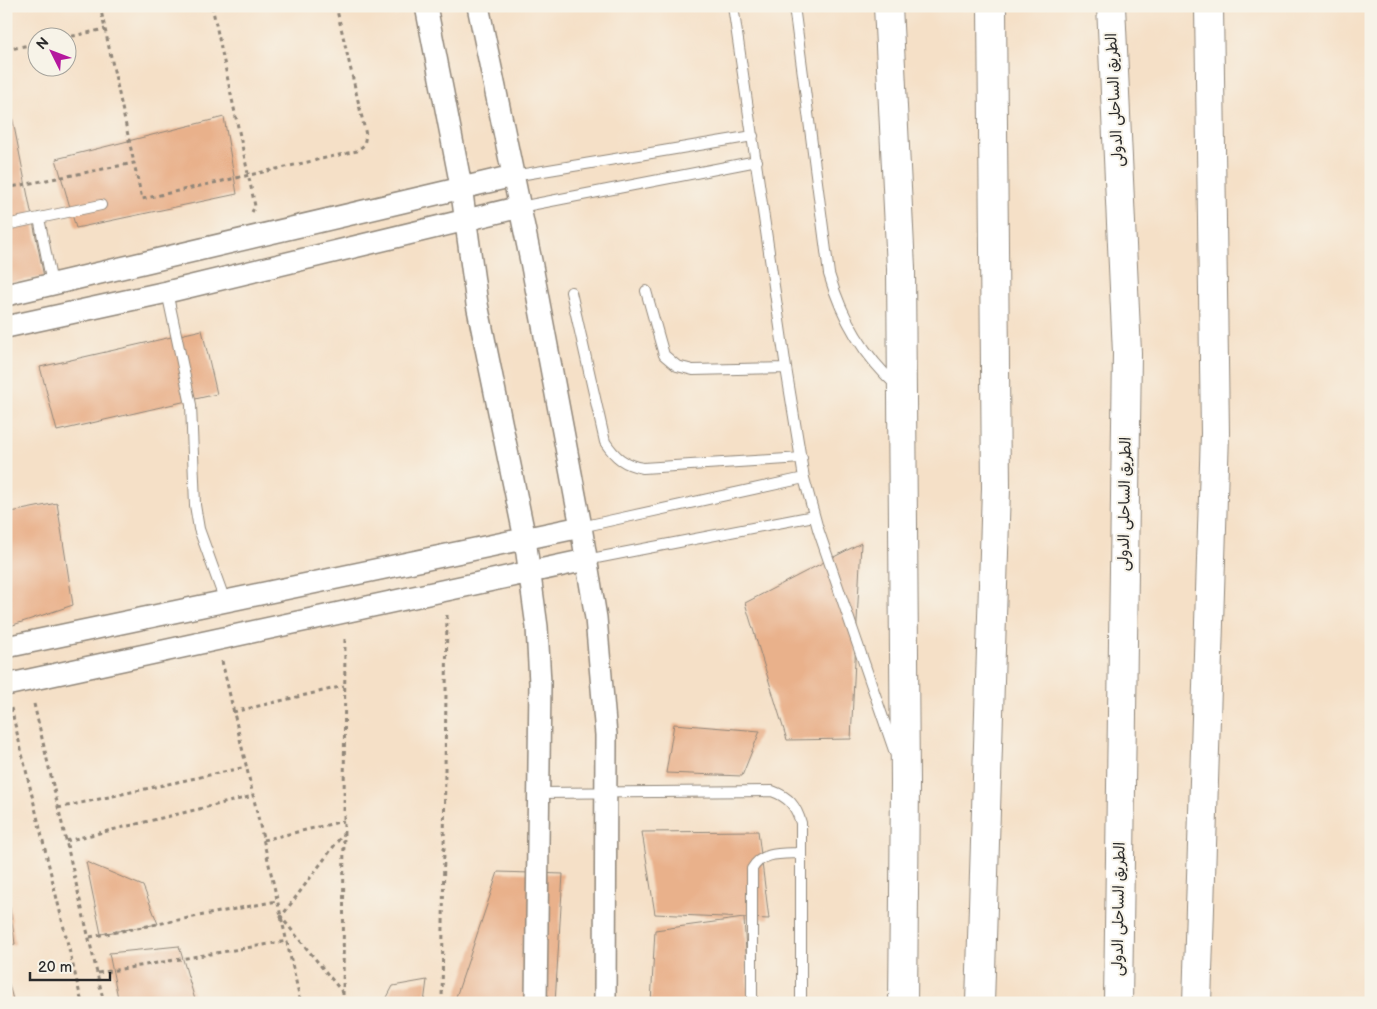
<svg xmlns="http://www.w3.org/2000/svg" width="1377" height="1009" viewBox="0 0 1377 1009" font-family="'Balsamiq Sans','Playpen Sans Arabic',sans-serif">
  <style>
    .building { fill: #e9b18b }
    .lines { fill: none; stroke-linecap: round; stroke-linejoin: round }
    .lane-casing { stroke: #908679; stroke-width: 12 }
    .street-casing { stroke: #908679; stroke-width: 24 }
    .highway-casing { stroke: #908679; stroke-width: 30 }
    .path { stroke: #908679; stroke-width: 3; stroke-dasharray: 4 4; stroke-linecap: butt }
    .lane { stroke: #fff; stroke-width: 10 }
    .street { stroke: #fff; stroke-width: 21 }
    .highway { stroke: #fff; stroke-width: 28 }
    .labels { text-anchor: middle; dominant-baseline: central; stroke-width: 4; stroke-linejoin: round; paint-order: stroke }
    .street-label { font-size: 15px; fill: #2b2b2b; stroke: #f7f3e8 }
  </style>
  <rect width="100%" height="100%" fill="#f7f3e8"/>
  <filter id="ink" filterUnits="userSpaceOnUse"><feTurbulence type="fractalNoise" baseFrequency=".02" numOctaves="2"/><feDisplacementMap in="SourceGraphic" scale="10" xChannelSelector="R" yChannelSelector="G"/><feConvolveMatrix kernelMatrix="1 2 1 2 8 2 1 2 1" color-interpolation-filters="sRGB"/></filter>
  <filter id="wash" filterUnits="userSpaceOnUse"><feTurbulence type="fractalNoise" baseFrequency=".0096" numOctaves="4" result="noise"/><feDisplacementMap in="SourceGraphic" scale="20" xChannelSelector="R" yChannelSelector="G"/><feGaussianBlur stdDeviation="1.12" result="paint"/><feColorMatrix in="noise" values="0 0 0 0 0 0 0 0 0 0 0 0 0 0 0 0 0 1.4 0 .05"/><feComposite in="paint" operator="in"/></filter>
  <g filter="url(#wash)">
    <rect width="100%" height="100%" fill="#f5e0c7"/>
    <g id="blocks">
      <path class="building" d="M10,106L44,277L6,283V107Z
        M224,117L237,194L76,228L56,159Z
        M202,330L217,394L57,431L40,367Z
        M57,503L73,605L10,626L6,610V513Z
        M861,543L851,739L787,740L745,603Z
        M674,724L760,731L742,776L666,773Z
        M758,831L769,919L655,914L642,832Z
        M86,862L143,886L158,924L101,934Z
        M498,872L563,874L555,1003H454Z
        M7,889L15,944L6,946V890Z
        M744,918L749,1003H651L655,930Z
        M179,946L196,1003H119L109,953Z
        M6,978H7L14,1003H6Z
        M427,980L424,1003H384L393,986Z"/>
    </g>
  </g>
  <g filter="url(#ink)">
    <use href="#blocks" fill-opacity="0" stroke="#908679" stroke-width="1"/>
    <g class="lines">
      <defs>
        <path id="lane" d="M733,6L786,368L804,478L818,529L895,753
          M794,6L829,274C842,319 863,355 897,386
          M513,176L753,136
          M520,207L757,161
          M39,218L52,284
          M6,225L101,205
          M646,291L664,355L677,366L693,370L786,368
          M167,292L191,405L195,505L199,529L225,601
          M571,292L605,442C615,457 624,465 643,468L802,458
          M581,527L804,478
          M586,560L814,516
          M539,793L772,791C789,797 796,806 801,823V1003
          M752,1003V869C762,851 783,854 801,853"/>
        <path id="street" d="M426,6L461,186L477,304L525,539L537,627L540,683L536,1003
          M478,6L531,261L581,527L596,618L606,735L605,1003
          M6,295L513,176
          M6,327L167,292L520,207
          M6,647L581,527
          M6,685L586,560"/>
        <path id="highway" d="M888,6L901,268L905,783L903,1003
          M1111,6L1127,353L1118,1003
          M980,1003L996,488L992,6
          M1197,1003L1215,433L1209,6"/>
      </defs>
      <use href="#lane" class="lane-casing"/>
      <use href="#street" class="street-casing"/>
      <use href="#highway" class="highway-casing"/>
      <path class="path" d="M100,6L134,163
        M212,6L255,206L252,212
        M100,8L108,6
        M64,38L105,29
        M6,50L38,43
        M6,188L134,163L142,199L357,151L364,145L366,135L336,6
        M222,661L301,1003
        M34,704L104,1003
        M11,708L82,1003
        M233,712L344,686
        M58,808L246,767
        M263,840L344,821
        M66,841L253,796
        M90,937L277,901
        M98,973L287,941
        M343,993L281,917L343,834
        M343,1003L345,636
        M442,1003L447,615"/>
      <use href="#lane" class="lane"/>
      <use href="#street" class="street"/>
      <use href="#highway" class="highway"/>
    </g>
  </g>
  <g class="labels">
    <g class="street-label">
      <text transform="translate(1115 100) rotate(-93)">الطريق الساحلى الدولى</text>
      <text transform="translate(1125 504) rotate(-89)">الطريق الساحلى الدولى</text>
      <text transform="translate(1119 909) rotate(-89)">الطريق الساحلى الدولى</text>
    </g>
  </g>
  <rect width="1377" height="1009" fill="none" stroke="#f7f3e8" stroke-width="25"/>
  <g transform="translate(52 52) rotate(312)"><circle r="24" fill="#f7f3e8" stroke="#a5a39c"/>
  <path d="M0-4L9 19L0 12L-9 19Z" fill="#b5179e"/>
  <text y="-8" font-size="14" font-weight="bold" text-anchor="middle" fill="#2b2b2b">N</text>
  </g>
  <path d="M30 972v8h80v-8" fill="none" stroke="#2b2b2b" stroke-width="2.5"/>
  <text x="38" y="972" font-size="15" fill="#2b2b2b" stroke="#f7f3e8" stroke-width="4" paint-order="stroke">20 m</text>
</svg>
